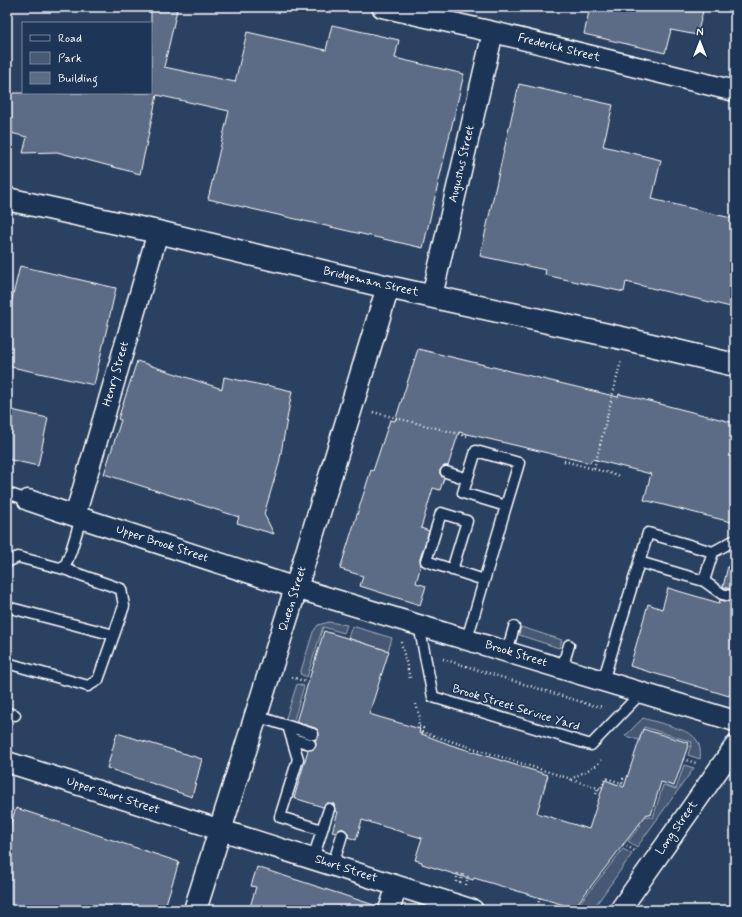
<svg xmlns="http://www.w3.org/2000/svg" width="742" height="917" viewBox="0 0 742 917" font-family="Mynerve,sans-serif">
  <style>
    .green { fill: #465975; stroke: #a2acba }
    .building { fill: #5b6c86; stroke: #fff }
    .lines { fill: none; stroke-linecap: round; stroke-linejoin: round }
    .lane-casing { stroke: #fff; stroke-width: 13 }
    .street-casing { stroke: #fff; stroke-width: 23 }
    .secondary-casing { stroke: #fff; stroke-width: 25 }
    .path { stroke: #fff; stroke-width: 2.5; stroke-dasharray: 1 3; stroke-linecap: butt }
    .lane { stroke: #1d3557; stroke-width: 10 }
    .street { stroke: #1d3557; stroke-width: 20 }
    .secondary { stroke: #1d3557; stroke-width: 22 }
    .labels { text-anchor: middle; dominant-baseline: central; stroke-width: 3.5; stroke-linejoin: round; paint-order: stroke }
    .street-label { font-size: 12px; fill: #fff; stroke: #1d3557 }
  </style>
  <rect width="100%" height="100%" fill="#2a4161"/>
  <filter id="ink" filterUnits="userSpaceOnUse"><feTurbulence type="fractalNoise" baseFrequency=".025" numOctaves="2"/><feDisplacementMap in="SourceGraphic" scale="8" xChannelSelector="R" yChannelSelector="G"/><feConvolveMatrix kernelMatrix="1 2 1 2 8 2 1 2 1" color-interpolation-filters="sRGB"/></filter>
  <g filter="url(#ink)">
    <path class="green" d="M329,622L347,625L344,633L323,627L307,677L300,674L313,632L318,625Z
      M352,626L392,638L388,651L348,638Z
      M521,627L562,640L559,648L519,635Z
      M297,684L304,686L293,723L285,721Z
      M643,718C655,722 688,729 695,738C700,743 701,752 700,759L688,755L692,742L644,727L639,740L625,736Z
      M684,765L694,768L637,847L628,841L641,825L636,824L639,814L653,818L663,785L676,789Z
      M623,849L632,854L593,909L591,910H572L574,908H576Z"/>
    <path class="building" d="M151,7H166L177,10L164,67L235,82L247,32L326,50L332,25L399,40L395,58L464,74L423,248L208,199L229,111L157,95L140,174L57,152L23,153L27,137L7,132V93H151Z
      M590,7H704L697,35L671,30L665,53L584,34Z
      M519,84L613,105L603,146L661,160L652,199L735,219V308L626,282L624,292L545,275L546,270L480,256Z
      M20,266L116,288L94,385L7,366V320Z
      M418,349L618,397L619,394L633,397L735,423V523L644,500L651,474L592,459L590,463L459,432L448,466H444L440,470V474L444,478L440,490L433,488L421,528L429,531L420,559L421,565L416,583L426,586L420,605L360,586L363,576L340,569L371,470L373,471L390,420L395,421Z
      M137,361L222,389L224,377L266,386V385L292,391L279,464L264,514L274,534L237,523L239,517L104,474L121,420L118,419Z
      M7,409L48,418L38,466L7,459Z
      M728,566L735,567V590L723,587Z
      M668,588L719,603L720,600L735,603V687L729,696L630,666L648,604L662,609Z
      M324,631L389,651L369,714L420,729L419,733L451,745L548,775L537,813L589,829L605,780L624,787L643,729L689,743L674,786L661,782L651,815L647,814L574,908L474,878L473,880L422,864V862L415,860L422,838L362,820L356,840L348,837V833L344,829H340L336,833L332,832L338,812L335,811L334,804L327,803L323,807L294,798L308,750L315,748L316,745L315,740L319,736L318,730L315,728L296,722Z
      M117,733L202,759L192,797L107,768Z
      M16,808L179,862L164,910H7V834Z
      M257,867L377,906L376,910H249L256,887L251,886Z"/>
    <g class="lines">
      <defs>
        <path id="lane" d="M476,451L519,463L506,506L463,493Z
          M446,472L467,479
          M7,493L28,500
          M713,552L735,540
          M7,562L18,557L64,569L71,551L81,518
          M452,570L467,521L441,513L426,561L484,580
          M704,581L722,594L735,597
          M7,607L114,635
          M419,625L433,697L591,745L641,693
          M467,639L506,506
          M507,652L514,627
          M7,663L88,686L98,680L124,606L121,589L64,569
          M562,668L569,645
          M603,681L648,533L713,552L704,581L639,562
          M7,713L15,715
          M256,716L313,734
          M288,726L298,759L280,817L322,830L313,859
          M293,739L310,744
          M322,830L329,809
          M333,865L342,835"/>
        <path id="street" d="M382,7L493,32L735,91
          M432,296L493,32
          M28,500L75,516L296,588L735,721
          M75,516L158,232
          M7,762L473,910
          M389,910L397,886
          M620,910L735,746"/>
        <path id="secondary" d="M7,199L158,232L388,287L626,339L735,365
          M195,910L296,588L388,287"/>
      </defs>
      <use href="#lane" class="lane-casing"/>
      <use href="#street" class="street-casing"/>
      <use href="#secondary" class="secondary-casing"/>
      <path class="path" d="M373,412L467,436
        M564,461L594,469L621,361
        M594,469L620,476
        M401,642L410,678
        M443,659L591,705L604,707
        M292,677L309,683
        M416,704L420,718L418,726L423,728L422,732L571,779L597,765L601,760
        M683,759L696,763
        M572,780L601,789L605,778L622,783L621,785
        M622,783L623,779L626,780
        M596,794L598,788
        M623,844L635,851
        M456,882L458,873
        M460,883L463,874
        M466,885L468,876
        M536,910L540,898"/>
      <use href="#lane" class="lane"/>
      <use href="#street" class="street"/>
      <use href="#secondary" class="secondary"/>
    </g>
  </g>
  <g class="labels">
    <g class="street-label">
      <text transform="translate(559 48) rotate(14)">Frederick Street</text>
      <text transform="translate(462 164) rotate(-77)">Augustus Street</text>
      <text transform="translate(371 282) rotate(13)">Bridgeman Street</text>
      <text transform="translate(116 374) rotate(-74)">Henry Street</text>
      <text transform="translate(162 544) rotate(18)">Upper Brook Street</text>
      <text transform="translate(293 599) rotate(-73)">Queen Street</text>
      <text transform="translate(516 654) rotate(17)">Brook Street</text>
      <text transform="translate(516 708) rotate(17)">Brook Street Service Yard</text>
      <text transform="translate(113 796) rotate(18)">Upper Short Street</text>
      <text transform="translate(677 828) rotate(-55)">Long Street</text>
      <text transform="translate(346 869) rotate(18)">Short Street</text>
    </g>
  </g>
  <rect width="742" height="917" fill="none" stroke="#1d3557" stroke-width="24"/>
  <rect x="12" y="12" width="718" height="893" fill="none" stroke="#fff" stroke-width="1.5" filter="url(#ink)"/>
  <rect x="22" y="22" width="130" height="72" fill="#1d3557" stroke="#77869a"/>
  <rect x="30" y="35" width="20" height="6" fill="#1d3557" stroke="#77869a"/>
  <text x="58" y="42" font-size="12" fill="#ffffff">Road</text>
  <rect x="30" y="52" width="20" height="12" fill="#465975" stroke="#77869a"/>
  <text x="58" y="62" font-size="12" fill="#ffffff">Park</text>
  <rect x="30" y="72" width="20" height="12" fill="#5b6c86" stroke="#77869a"/>
  <text x="58" y="82" font-size="12" fill="#ffffff">Building</text>
  <g transform="translate(700 42)" stroke="#1d3557" stroke-width="3" paint-order="stroke">
  <path d="M0-3L7 15L0 10L-7 15Z" fill="#ffffff"/>
  <text y="-6" font-size="11" font-weight="bold" text-anchor="middle" fill="#ffffff">N</text>
  </g>
</svg>
